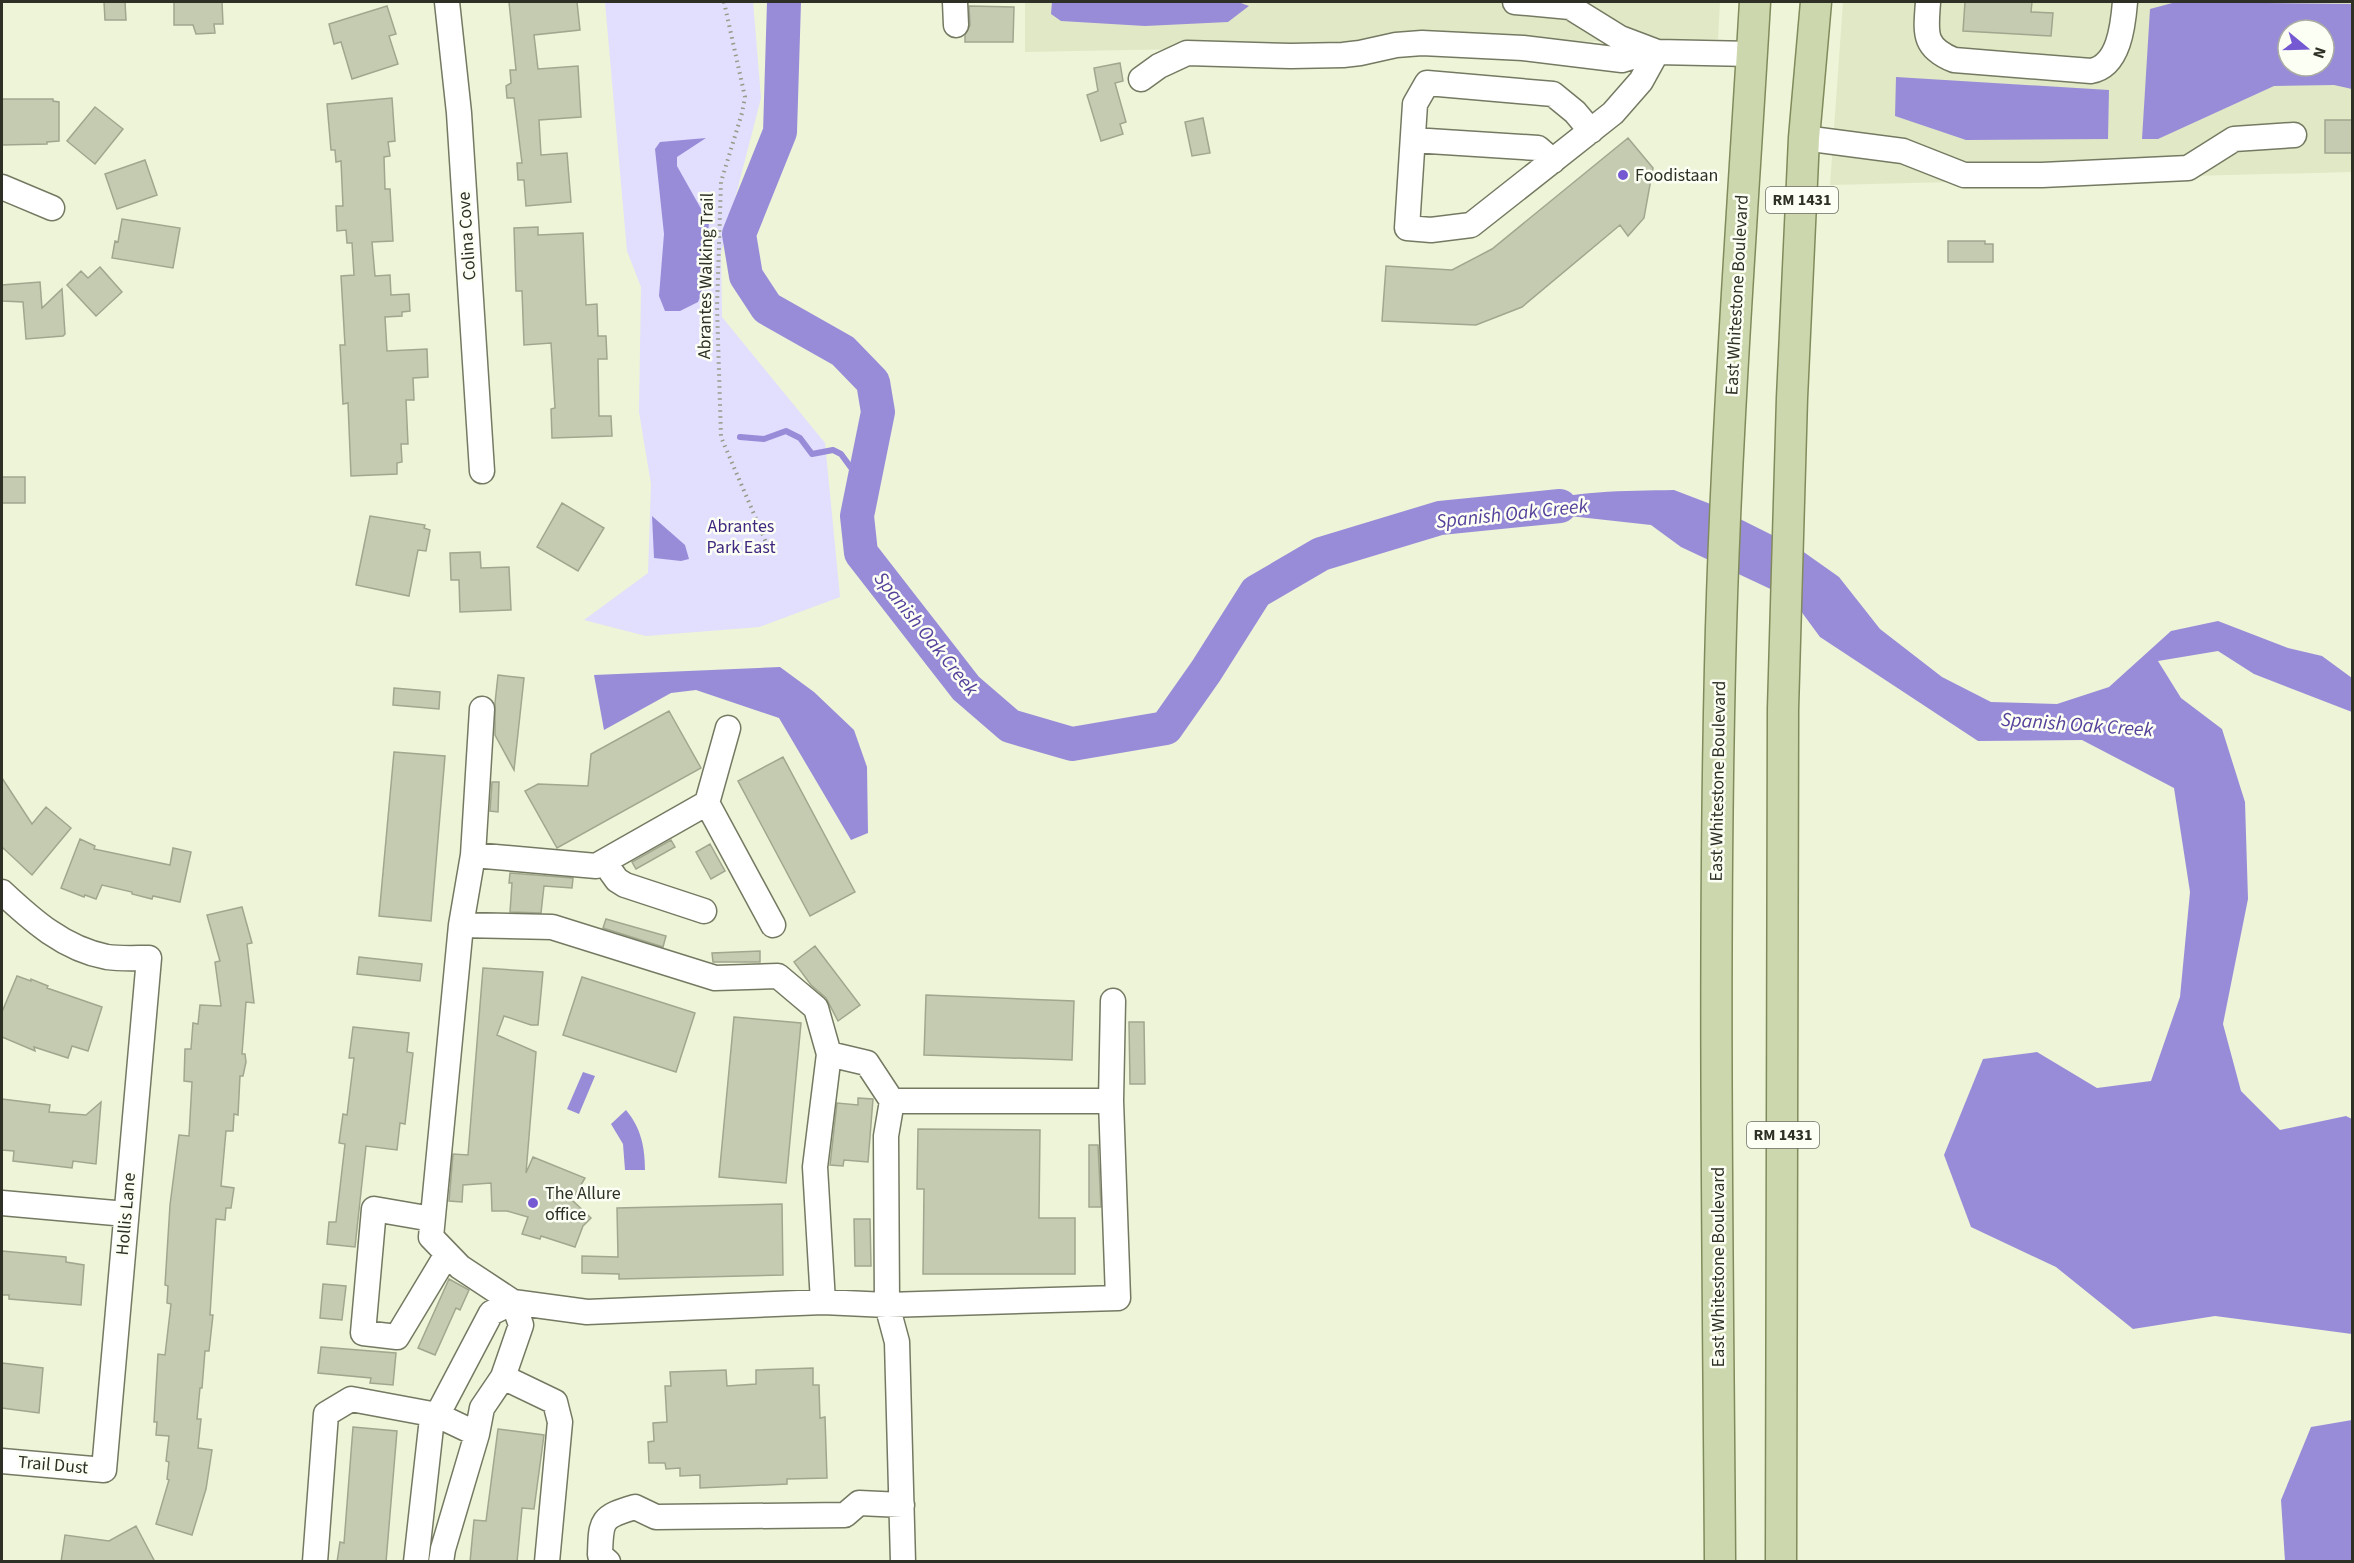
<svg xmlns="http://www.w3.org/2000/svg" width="2354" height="1563" viewBox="0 0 2354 1563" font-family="'Source Sans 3',sans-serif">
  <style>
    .built { fill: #e0e8c6; fill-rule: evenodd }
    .green { fill: #e1defe }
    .water { fill: #988cd9; fill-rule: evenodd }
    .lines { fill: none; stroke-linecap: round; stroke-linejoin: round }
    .stream { stroke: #988cd9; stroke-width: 6 }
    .river { stroke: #988cd9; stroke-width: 34 }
    .building { fill: #c4cbb0; stroke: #a1a78e; stroke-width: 1.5 }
    .minor-casing { stroke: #747a62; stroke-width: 27 }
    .major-casing { stroke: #808b5b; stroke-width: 33 }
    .path { stroke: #969b87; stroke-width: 4; stroke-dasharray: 1.5 4.5; stroke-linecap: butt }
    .minor { stroke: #fff; stroke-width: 24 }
    .major { stroke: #cdd7ad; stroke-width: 30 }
    .poi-dot { fill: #7559d3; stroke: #fcfff4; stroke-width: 2 }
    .labels { text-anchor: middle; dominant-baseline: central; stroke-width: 5; stroke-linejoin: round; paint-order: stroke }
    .shield { fill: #fcfff4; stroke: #6c6e64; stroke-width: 1.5 }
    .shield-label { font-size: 16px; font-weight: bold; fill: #2e3026 }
    .poi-label { font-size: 18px; fill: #2e3026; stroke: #fcfff4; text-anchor: start }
    .street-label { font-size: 18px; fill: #2e3026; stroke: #fcfff4 }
    .park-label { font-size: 18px; fill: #402881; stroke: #fcfff4 }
    .water-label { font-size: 20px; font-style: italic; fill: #55409b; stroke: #fcfff4 }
  </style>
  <rect width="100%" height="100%" fill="#edf4d8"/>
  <path class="built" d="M1025,2H1720L1718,39L1025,52Z
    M1843,2H2352V172L1830,185ZM2288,30H2324V66H2288Z"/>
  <path class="green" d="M605,2H753L761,98L721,253L722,317L825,443L840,597L759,627L646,636L584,620L648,573L651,484L639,412L641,287L627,251Z"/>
  <path class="water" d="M1052,2H1238L1249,6L1228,22L1145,26L1061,21L1051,14Z
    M2176,2L2352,4V89L2334,85L2274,86L2158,139H2142L2150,9ZM2288,30H2324V66H2288Z
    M1896,77L2109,90L2108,139L1966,140L1895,116Z
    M706,138L677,157V166L709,223L703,289L698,302L680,311H665L659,296L664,234L655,149L660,142Z
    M1674,490L1708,503L1798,548L1839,577L1880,629L1942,677L1991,702L2057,704L2109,687L2171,631L2218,621L2288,648L2322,656L2352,678V712L2254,674L2218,651L2158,661L2181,698L2222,729L2245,802L2248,899L2223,1024L2241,1091L2280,1130L2346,1116L2352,1119V1334L2215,1316L2133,1329L2056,1267L1971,1227L1944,1155L1983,1059L2037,1052L2097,1088L2151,1081L2180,997L2190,892L2174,788L2082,740L1978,741L1820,637L1792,599L1681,547L1651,525L1514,510C1564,490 1621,491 1674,490Z
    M652,516L685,545L689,559L681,561L654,558Z
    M780,667L814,692L854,730L867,767L868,833L851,840L779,718L696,690L671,693L604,730L594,675Z
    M583,1072L595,1076L579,1114L567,1109Z
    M626,1110C641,1128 645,1147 645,1170H625L623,1144L611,1124Z
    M2352,1420V1561H2285L2281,1500L2311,1427Z"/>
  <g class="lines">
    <path class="stream" d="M740,437L764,439L786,431L800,438L812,454L833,450L841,454L863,484"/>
    <path class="river" d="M784,2L780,132L739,234L746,276L767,308L843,351L873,382L878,412L857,516L861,553L966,688L1010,726L1072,744L1166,728L1206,671L1256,592L1321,554L1440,518L1560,506"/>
  </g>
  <path class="building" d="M104,2H125L126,20H105Z
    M174,2H222L223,24H214L215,33L196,34L193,25H174Z
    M509,2H577L580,30L534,35L538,69L578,66L581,117L539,120L541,155L567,153L571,202L526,206L524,180H518L517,163H522L514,98H507L506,86L511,83L510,70H516Z
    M1965,2H2032L2031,12L2053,13L2051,36L1963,31Z
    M387,6L396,34L389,36L398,64L352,79L341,42L334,44L329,24Z
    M969,6L1014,7L1013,42H965V35L970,25Z
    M1120,63L1123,81L1115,83L1126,122L1120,124L1123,134L1101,141L1087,95L1098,91L1094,68Z
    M392,98L395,141L388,142L390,156L384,157L385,189H390L393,241L372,242L375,276L390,275L391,295L409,294L410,311L402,312V316L385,317L387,351L427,349L428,377L413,378L414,400H406L408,444H401L402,462L397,463V474L351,476L348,403L343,404L340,345H345L341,276L354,275L352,243H347L346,230L337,231L336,206H343L341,161L336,162L335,150H331L327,104Z
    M2,99H53V101L59,102V141L47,142V144L2,145Z
    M95,107L123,129L95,164L67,141Z
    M1203,118L1210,153L1192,156L1185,122Z
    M2325,120H2352V153H2325Z
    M1628,138L1653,168L1644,218L1628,236L1620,225L1522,307L1476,325L1382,321L1386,266L1452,270L1492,249Z
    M145,160L157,195L117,209L105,174Z
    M122,219L180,228L173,268L112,258L115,241L118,242Z
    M538,227V235L583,233L586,305L597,304L598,336H606L607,359H598L599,416H611L612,436L552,438L551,409L555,408L551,343L524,345L522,291H516L514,228Z
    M1948,241H1985V244H1993V262H1948Z
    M100,267L122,292L96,316L67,285L81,271L88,278Z
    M40,282L42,308L62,289L65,334L63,336L26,339L23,302L2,301V285Z
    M2,477H25V503H2Z
    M562,503L604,528L578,571L537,547Z
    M370,516L425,525L424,528L430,530L426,551L418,550L409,596L356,585Z
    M480,552L481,568L509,567L511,610L460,612L459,580H451L450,553Z
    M498,675L524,678L514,770L495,735V703Z
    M394,688L440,692L439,709L393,705Z
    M669,711L701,768L557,848L525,791L538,784L588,786L591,754Z
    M394,752L445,756L431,921L379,916Z
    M783,757L855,892L810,916L738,781Z
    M2,778L32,824L46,807L71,828L32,875L2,847Z
    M492,782H499L498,812L490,811Z
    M80,839L95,846L94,849L170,865L173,848L191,852L180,902L153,896L152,899L132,894V892L102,885L96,899L85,895L84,897L61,888Z
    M671,840L675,847L636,869L632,862Z
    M710,844L725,871L711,879L696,852Z
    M510,873L573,878L572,888L544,886L541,913L510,912L512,883H509Z
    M242,907L252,943L247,944L254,1003L246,1002L242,1054H245L246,1062L243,1076H240L238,1115L234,1114L233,1131H226L221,1186L234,1188L231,1208H226L225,1220L216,1219L210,1315H213L209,1351H205L202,1388H200L197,1419H201L198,1448L212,1450L206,1489L192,1535L156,1524L169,1480L167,1479L169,1462L166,1461L169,1436L156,1435L157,1422H154L158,1354L165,1355L171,1304L167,1303L168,1286L165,1285L170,1205L179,1135L189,1136L192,1082L184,1081L185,1049H191L193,1023L198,1024L200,1005L221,1006L215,962L220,961L207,915Z
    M606,919L666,936L663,947L603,928Z
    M815,946L860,1005L838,1021L826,998L811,985L794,962Z
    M760,951V962H713L712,953Z
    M359,957L422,964L420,981L357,974Z
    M483,968L543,972L538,1025H531L504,1016L497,1035L536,1052L526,1173L533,1157L585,1178L572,1200L591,1218L583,1226L575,1247L541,1236L540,1239L522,1234L528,1217L507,1211H492L491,1183L463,1185L462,1202L449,1201L453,1154L468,1155Z
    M17,976L31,981V979L48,986L47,988L102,1007L88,1051L72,1046L68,1058L34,1047L35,1051L2,1037V1012Z
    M582,977L695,1013L676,1072L563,1035Z
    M926,995L1074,1001L1072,1060L924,1055Z
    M734,1017L801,1023L786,1183L719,1177Z
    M1129,1022H1144L1145,1084H1130Z
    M353,1027L409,1033L407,1052L413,1053L405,1124L400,1123L397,1150L366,1146L355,1247L327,1244L329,1222H336L345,1144L339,1143L343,1114L347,1115L354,1058H349Z
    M858,1098L873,1099L868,1162L844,1160L843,1166L830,1165L837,1103L858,1105Z
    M2,1099L50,1105L49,1112L86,1115L101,1102L96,1164L73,1161L72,1168L13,1161L14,1151L2,1150Z
    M918,1129L1040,1130L1039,1218H1075V1274H923L924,1189H917Z
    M1089,1145H1098L1101,1207H1089Z
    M782,1204L783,1275L619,1279V1274L582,1273V1256L618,1257L617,1208Z
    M854,1219H870L871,1266H855Z
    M2,1251L66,1257V1262L84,1265L81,1305L9,1299V1295H2Z
    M449,1279L469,1290L460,1310L456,1308L435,1355L418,1348Z
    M323,1284L346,1286L342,1320L320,1318Z
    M321,1347L396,1353L393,1385L370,1383L371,1378L318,1373Z
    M2,1363L43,1368L39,1413L2,1408Z
    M813,1368V1385H819L820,1418L825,1417L827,1478L787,1479V1484L700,1488V1475L680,1476V1468L666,1469L665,1463H649L648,1442L654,1441L653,1423L667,1422L665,1386H671L670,1372L726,1370L727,1386L756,1384V1370Z
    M353,1427L397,1431L386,1562H337L340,1542L344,1543Z
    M498,1429L544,1435L534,1509L522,1508L517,1562H470L474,1520L486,1521Z
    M136,1526L155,1562H61L65,1535L109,1541Z"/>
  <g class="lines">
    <defs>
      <path id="minor" d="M447,2L459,113L482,471
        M955,2L956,25
        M1515,2L1570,7L1620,38L1657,52L1752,54
        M1928,2C1926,32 1922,47 1954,60L2091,71C2119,66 2123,26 2125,2
        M1141,79L1159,66L1187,53L1291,56L1343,55L1360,53L1396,45L1422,43L1523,48L1622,60L1635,56L1648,49
        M1591,131L1575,112L1553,94L1427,83L1415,104L1407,228L1431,230L1471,225L1613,113L1641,81L1657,52
        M1804,138L1903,151L1964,175H2042L2188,168L2234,139L2294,135
        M1413,140L1538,148L1553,161
        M2,187L52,208
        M482,709L473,855L461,925L431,1237L460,1267L513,1302L587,1312L823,1302L887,1305L1118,1298L1111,1101L1113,1001
        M707,803L728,728
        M473,855L596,866L707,803L773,925
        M604,862L617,880L625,885L704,911
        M2,892C32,920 64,949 107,957C121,959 136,958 149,958L104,1470L2,1461
        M461,925L552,927L715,978L778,976L816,1008L829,1054L815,1167L823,1302
        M829,1054L867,1063L892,1101L886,1136L887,1305L897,1342L903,1562
        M892,1101H1111
        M2,1203L126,1214
        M432,1219L374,1209L363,1333L397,1337L447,1254
        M503,1377L555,1402L560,1422L547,1562
        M315,1562L326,1414L351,1399L437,1415L477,1434
        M416,1562L431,1427L491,1313L513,1302L521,1325L503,1377L482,1408L477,1434L443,1549L441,1562
        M608,1562L600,1555C601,1521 600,1517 635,1507L656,1517L845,1515L859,1503L902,1505"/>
      <path id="major" d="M1720,1562C1718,1264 1713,965 1720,667C1725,445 1742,223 1755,2
        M1781,1562L1783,709L1792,398L1804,138L1816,2"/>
    </defs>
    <use href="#minor" class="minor-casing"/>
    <use href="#major" class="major-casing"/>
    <path class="path" d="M724,2L745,97L742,113L721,182L717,307L721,437L768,547"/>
    <use href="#minor" class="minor"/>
    <use href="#major" class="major"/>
  </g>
  <g class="poi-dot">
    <circle cx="1623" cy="175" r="6"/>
    <circle cx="533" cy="1203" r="6"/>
  </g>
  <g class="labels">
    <g class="shield">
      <rect x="1766" y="187" width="72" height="26" rx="4.5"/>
      <rect x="1747" y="1122" width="72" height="26" rx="4.5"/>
    </g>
    <g class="shield-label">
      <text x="1802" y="200">RM 1431</text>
      <text x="1783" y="1135">RM 1431</text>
    </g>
    <g class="poi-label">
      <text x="1635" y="175">Foodistaan</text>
      <text x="545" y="1193">The Allure<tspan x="545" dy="21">office</tspan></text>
    </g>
    <g class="street-label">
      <text transform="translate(467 236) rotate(-94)">Colina Cove</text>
      <text transform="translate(706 276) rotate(-89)">Abrantes Walking Trail</text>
      <text transform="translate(1737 295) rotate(-87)">East Whitestone Boulevard</text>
      <text transform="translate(1718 781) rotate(-89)">East Whitestone Boulevard</text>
      <text transform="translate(126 1214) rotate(-85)">Hollis Lane</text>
      <text transform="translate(1718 1267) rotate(-90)">East Whitestone Boulevard</text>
      <text transform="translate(53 1465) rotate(5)">Trail Dust</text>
    </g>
    <g class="park-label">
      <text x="741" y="526">Abrantes<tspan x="741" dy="21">Park East</tspan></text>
    </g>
    <g class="water-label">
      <text transform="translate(1512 514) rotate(-6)">Spanish Oak Creek</text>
      <text transform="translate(926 634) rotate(51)">Spanish Oak Creek</text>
      <text transform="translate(2077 725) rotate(4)">Spanish Oak Creek</text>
    </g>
  </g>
  <rect width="2354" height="1563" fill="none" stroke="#2e3026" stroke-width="6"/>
  <g transform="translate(2306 48) rotate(109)"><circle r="28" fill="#fcfff4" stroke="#aaaca2" stroke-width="1.5"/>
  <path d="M0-4.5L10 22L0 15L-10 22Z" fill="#7559d3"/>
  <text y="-9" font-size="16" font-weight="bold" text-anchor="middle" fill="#2e3026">N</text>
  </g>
</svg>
